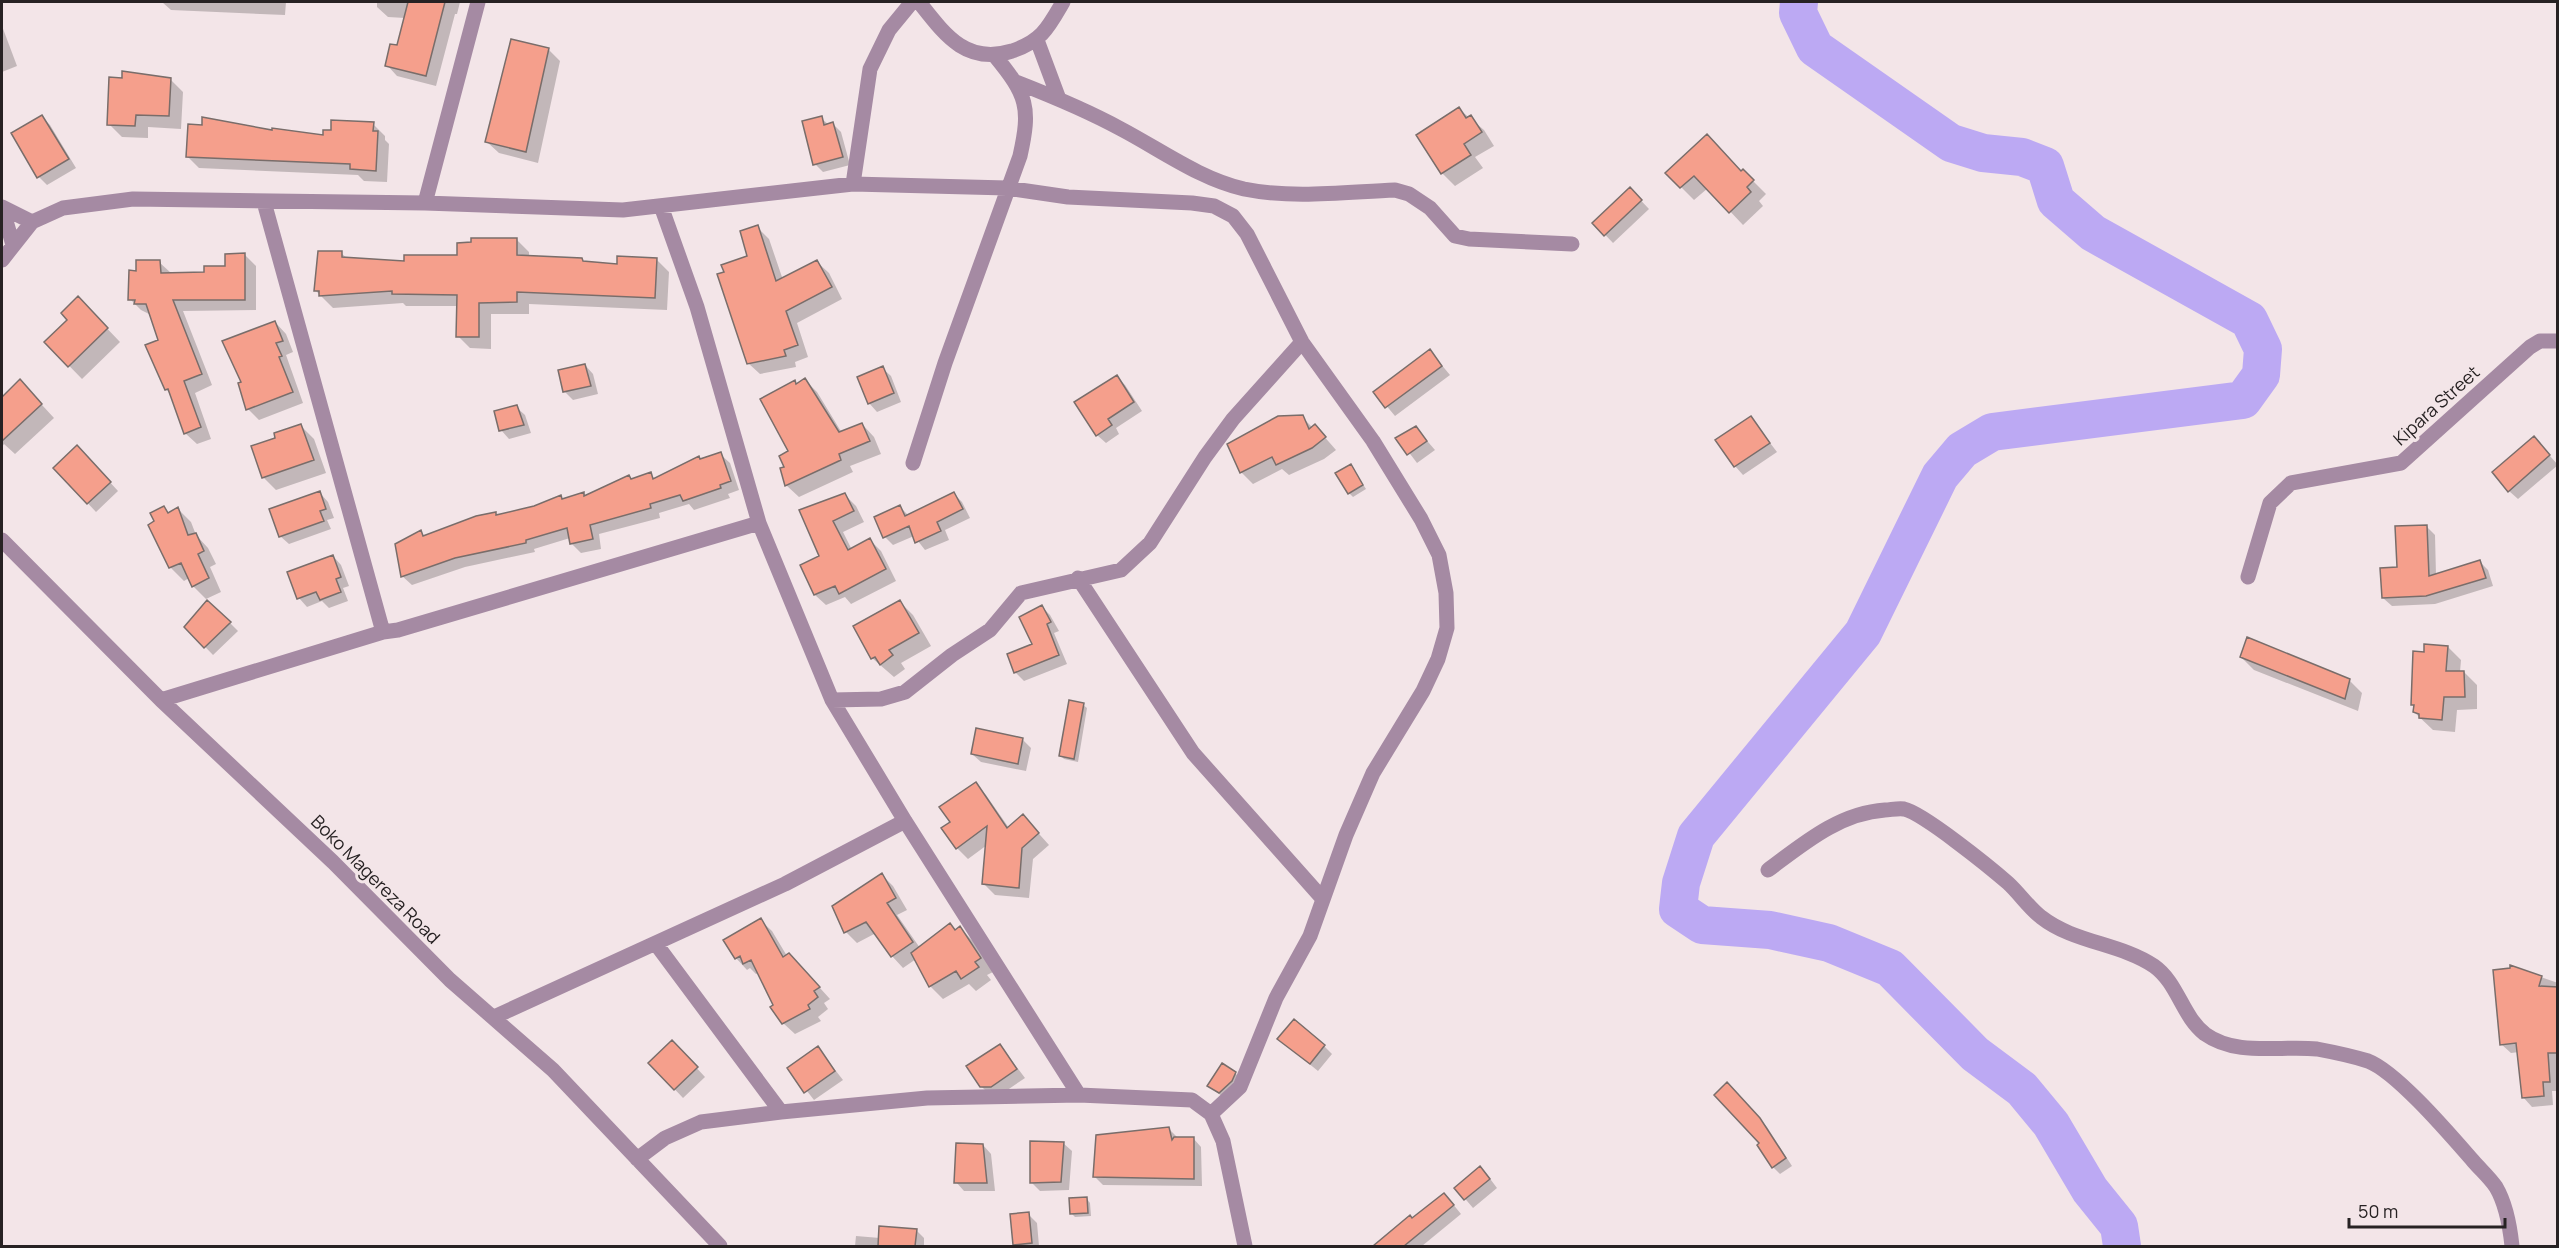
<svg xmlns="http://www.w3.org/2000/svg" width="2559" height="1248" viewBox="0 0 2559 1248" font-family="Manrope,sans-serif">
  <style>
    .shadow { fill: #0003 }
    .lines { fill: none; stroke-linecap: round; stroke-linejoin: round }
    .river { stroke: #bca9f3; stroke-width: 38 }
    .building { fill: #f59f8c; stroke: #796d6a; stroke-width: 1.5 }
    .street { stroke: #a58aa3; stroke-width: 15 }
    .labels { text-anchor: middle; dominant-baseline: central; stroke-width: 6; stroke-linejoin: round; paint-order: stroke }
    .street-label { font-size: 18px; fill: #272223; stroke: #f3e5e8 }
  </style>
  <rect width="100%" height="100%" fill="#f3e5e8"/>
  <path class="shadow" d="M162,2H286L285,15L171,10Z
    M377,2H460L457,14H455L436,86L397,76L387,65L398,47L405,18L388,17L377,7Z
    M2,26L17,66L2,72Z
    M548,49L560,61L538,163L499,153L487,142Z
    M170,79L183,92L181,129L148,127V138L122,137L109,124Z
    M1459,109L1484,130L1494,146L1475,157L1483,168L1455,186L1442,173L1418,136Z
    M42,117L50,125L76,168L47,185L39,177Z
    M821,118L829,125L833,124L841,132L850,165L823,172L815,164Z
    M373,124L385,136V140L389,144L387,182L364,181L358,175L199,168L187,156L325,136Z
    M1743,171L1766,194L1759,201L1763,206L1743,225L1708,188L1694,200L1667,173Z
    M1630,189L1649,209L1613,243L1594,223Z
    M757,227L769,239L783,280L817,262L829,273L842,299L797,323L808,357L795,362L796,367L760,374L748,363L726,273L749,257Z
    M517,240L529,252V257L618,265L657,260L669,272L667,310L529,304V314H491V349L470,348L458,336V306H406L403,303L333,308L316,291L341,253L348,259L405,263L458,257Z
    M245,255L256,266V310L183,311L212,385L195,393L211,439L197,444L185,433L171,395L166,389L159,341L151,315L141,310L130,299L137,272L159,262L171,273L206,274L226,267Z
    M78,298L120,342L82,379L46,342L69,320Z
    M275,322L286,334L293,352L286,355L303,403L259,420L248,409Z
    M1430,351L1450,375L1395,416L1375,392Z
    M585,365L593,374L598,394L573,400L565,392Z
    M882,368L891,376L901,402L877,412L869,403Z
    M1116,376L1125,385L1142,411L1116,428L1119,434L1106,443L1097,435Z
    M805,380L817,392L842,433L862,424L874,437L881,454L850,466L853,472L799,497L786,485V468L790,452L794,382L797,385Z
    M20,381L54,418L15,454L4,444L2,447V399Z
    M516,407L525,415L531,433L509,439L501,430Z
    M1302,417L1313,428L1315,426L1336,450L1324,459L1289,475L1282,469L1253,484L1241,472Z
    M1751,418L1777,452L1743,475L1735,466Z
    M301,426L314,439L326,473L276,490L263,477L277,439Z
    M1416,428L1435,450L1417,463L1398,438Z
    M2542,447L2558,465L2518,499L2509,491Z
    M720,454L730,463L739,490L728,494L730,498L694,510L689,504L659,513L660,518L599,534L601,549L581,553L572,544L570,538L534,549L535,552L465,567L412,585L402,576L420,532L425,536L495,514L498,516L534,508L560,497L563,500L583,494L586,497L629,476L633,480L650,474L655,479L699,458L702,460Z
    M85,455L118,491L96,512L55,468Z
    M1351,466L1366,489L1353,497L1349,493Z
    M320,493L328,502L334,518L327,520L331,529L289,544L280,536Z
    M954,494L962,502L970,518L945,530L949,540L925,550L914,536L893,545L885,537L900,507L909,516Z
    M845,495L856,506L864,522L843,532L852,550L870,540L881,551L896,581L851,604L845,597L826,605L815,595L802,566L821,557L801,510Z
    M164,508L169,513L178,509L191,522L196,535L208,548L216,564L210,567L221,592L206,599L193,586L189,578L184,581L171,568L150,525L156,522Z
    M2427,527L2435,535L2436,575L2480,562L2488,570L2493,586L2435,604L2392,606L2383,598L2398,569Z
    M333,556L341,565L349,586L343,588L348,601L329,608L322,601L307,607L299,598Z
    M900,602L913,615L931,646L901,663L905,669L894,677L872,658L855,627Z
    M1042,607L1050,615L1059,631L1054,633L1067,664L1024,681L1015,672L1034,645Z
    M230,623L238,631L213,655L186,627Z
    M2448,647L2461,660L2460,672H2464L2477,685V709L2457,710L2455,732L2433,730L2414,712L2415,707L2412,704Z
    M2241,657L2349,680L2362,693L2358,711L2254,670Z
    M1083,705L1087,708L1078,762L1064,759L1060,755Z
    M1022,739L1031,748L1026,771L981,762L972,754Z
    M975,784L986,795L1009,828L1023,816L1049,845L1033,859L1029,898L995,895L984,884L987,845L968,859L957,848L952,822Z
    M882,875L893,886L907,910L897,915L920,948L950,925L956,931L960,928L973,941L993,972L987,975L991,980L976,991L969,984L943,999L930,986L916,959L903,968L892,956L876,933L857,943L846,932Z
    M760,920L772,931L787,956L800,966L830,999L824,1003L828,1009L818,1017L821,1021L795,1034L783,1023L759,973L756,974L750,968L747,970L736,958Z
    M2511,967L2558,983V1091H2552L2553,1105L2532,1107L2523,1097L2519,1052L2511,1053L2501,1044Z
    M1000,1045L1025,1078L1000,1095H990L981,1086Z
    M1287,1046H1324L1332,1054L1318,1071Z
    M818,1048L843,1080L814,1100L789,1068Z
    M680,1050L705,1077L683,1098L650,1063Z
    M1235,1073L1243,1081L1228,1101L1209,1086Z
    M1734,1091L1767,1127L1792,1166L1780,1174L1773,1167Z
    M1169,1129L1177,1137L1193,1138L1201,1147L1202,1186L1103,1185L1095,1177Z
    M1063,1143L1072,1151L1069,1190L1040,1191L1032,1183Z
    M983,1145L991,1154L995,1191H964L956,1182Z
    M1488,1176L1497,1188L1473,1208L1456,1188Z
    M1087,1199L1090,1203L1091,1216L1075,1217L1071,1213Z
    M1452,1203L1461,1214L1422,1246H1383L1380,1243L1412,1220Z
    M1028,1214L1037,1223L1039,1246H1015L1012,1216Z
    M916,1230L924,1238V1246H855L856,1236L880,1238Z"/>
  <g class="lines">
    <path class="river" d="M1799,2L1798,13L1815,48L1951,143L1983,153L2022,157L2045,166L2056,201L2093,233L2249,320L2263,349L2261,375L2243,400L1992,432L1962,450L1940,476L1863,633L1696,836L1681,883L1678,909L1702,925L1770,930L1829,943L1890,968L1975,1054L2022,1089L2051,1124L2090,1190L2119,1226L2122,1246"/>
  </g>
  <path class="building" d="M408,2H445L426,76L385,66L390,44L397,45Z
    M511,39L549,48L526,152L485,142Z
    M122,71L171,78L169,116L136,115L135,126L107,125L109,77L122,78Z
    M1459,107L1466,118L1471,115L1482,132L1464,144L1471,155L1441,174L1416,135Z
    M42,115L69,159L37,178L11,133Z
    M822,116L824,125L833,122L843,157L813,165L802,121Z
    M202,117L272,130V128L323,135V130H331V120L374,122L373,131H378L376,171L350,169V164L186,157L188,124L202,125Z
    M1707,134L1741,171L1743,169L1754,180L1747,187L1751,192L1729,213L1694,176L1680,188L1665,173Z
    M1630,187L1642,200L1604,236L1592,223Z
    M758,225L776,281L817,260L832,287L786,311L798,345L784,350L786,356L747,364L717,274L724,272L721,265L747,256L740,231Z
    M471,238H517V255L582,258L583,261L617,264V256L657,258L655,298L517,292V302L479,303V337H456L457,295L392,294V291L319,296V291H314L318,251H342V257L404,261V255H457V243L471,242Z
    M245,253V300H173L202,374L184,381L201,427L184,434L168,389L165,390L145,345L158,340L146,304H134L135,300H128L129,270L136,271V260H160L161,273L204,272V266H225V254Z
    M78,296L108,328L68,367L44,342L67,320L61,313Z
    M275,321L283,341L276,343L282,356L279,357L293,392L246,410L238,383L241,382L222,341Z
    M1430,349L1442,366L1385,408L1373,392Z
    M585,364L591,386L563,392L558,370Z
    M883,366L894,393L868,404L857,377Z
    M1117,375L1134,402L1108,419L1112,425L1096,436L1074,402Z
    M805,378L839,432L862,423L870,441L839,454L841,460L785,486L780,468L784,467L779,456L788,451L760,399L795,380L796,384Z
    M20,379L42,404L2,441V397Z
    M517,405L524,425L499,431L494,411Z
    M1303,415L1309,429L1315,424L1326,437L1312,448L1276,465L1272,457L1240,473L1227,444L1278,416Z
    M1751,416L1770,443L1734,467L1715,440Z
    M301,424L314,460L262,478L251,446L275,438L274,433Z
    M1416,426L1427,441L1407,455L1395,438Z
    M2534,436L2550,455L2508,492L2492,472Z
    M77,445L111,482L87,504L53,468Z
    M721,452L731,481L720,485L721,488L683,501L680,495L650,504L651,508L590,525L593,539L570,544L567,528L526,540V543L455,558L401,577L395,544L421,530L423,536L476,516L496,512V515L534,506L561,495L562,499L584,492V496L629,475L631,479L651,472L653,479L699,456L700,459Z
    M1351,464L1363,485L1348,494L1335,473Z
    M320,491L326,509L320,511L324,521L279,537L269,509Z
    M954,492L963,509L937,522L941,531L915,543L909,526L883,538L874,517L900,505L905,516Z
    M845,493L854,511L833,521L848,550L870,538L886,569L839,594L835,586L814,595L800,565L819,556L799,510Z
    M164,506L168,513L178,507L188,535L196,533L204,551L198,554L209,578L192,587L181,563L169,568L148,525L154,521L150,513Z
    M2427,525L2429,576L2480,560L2486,578L2426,596L2382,598L2380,568L2397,567L2395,526Z
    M333,555L341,577L336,579L341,592L320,600L316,592L297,599L287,572Z
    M207,600L231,622L204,648L184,627Z
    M900,600L919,633L889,650L893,655L880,665L875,657L871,659L853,626Z
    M1042,605L1051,622L1047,624L1059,655L1014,673L1007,654L1032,644L1019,617Z
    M2247,637L2350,679L2345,699L2240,657Z
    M2424,644L2448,646L2446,671H2464L2465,697H2444L2442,720L2419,718V714L2413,712L2414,705H2411L2413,651L2424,652Z
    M1069,700L1084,703L1074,759L1059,756Z
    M976,728L1023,738L1018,764L971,754Z
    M976,782L1007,828L1023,814L1039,833L1022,848L1019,888L982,884L987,826L956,849L941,828L950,822L939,807Z
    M882,873L896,898L887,903L913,942L891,957L866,922L844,933L832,906Z
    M761,918L783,957L789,953L820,987L814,991L818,997L808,1005L810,1009L782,1024L770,1007L773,1005L751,960L743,964L740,956L735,959L723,940Z
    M950,923L955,930L960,926L981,958L975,962L979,967L961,979L956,971L929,987L911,953Z
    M2510,965L2542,976L2539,986L2558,987V1053H2548L2550,1082H2543L2544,1096L2522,1098L2516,1043L2500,1045L2493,970L2510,968Z
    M1294,1019L1325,1045L1310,1064L1277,1039Z
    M672,1040L698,1067L674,1090L648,1063Z
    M1000,1044L1017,1069L991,1087H980L966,1066Z
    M818,1046L835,1071L804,1093L787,1068Z
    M1222,1063L1236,1072L1232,1081L1219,1093L1207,1086Z
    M1727,1082L1760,1118L1786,1158L1772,1168L1757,1145L1759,1143L1714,1095Z
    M1169,1127L1172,1140L1174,1137H1194V1179L1093,1177L1096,1135Z
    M1030,1141L1064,1142L1061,1182L1030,1183Z
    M956,1143L983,1144L987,1183H954Z
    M1480,1166L1490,1179L1464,1200L1454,1188Z
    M1444,1193L1454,1205L1404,1246H1373L1410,1215L1412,1218Z
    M1087,1197L1088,1213L1070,1214L1069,1198Z
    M1029,1212L1032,1243L1013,1245L1010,1214Z
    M879,1226L917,1229L915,1246H878Z"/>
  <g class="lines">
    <path class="street" d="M919,2C945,35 966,65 1012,51C1042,41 1048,28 1063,2
      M1037,40L1059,99
      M1016,82C1052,96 1088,111 1121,129C1161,150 1200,179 1244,189C1293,199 1346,192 1395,190L1409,194L1430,208L1455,236L1469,239L1572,244
      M853,184L870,69L889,30L912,2
      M264,202L383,632
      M425,203L478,2
      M661,206L697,307L759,523L832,700L905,821L1079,1095
      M2,207L13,245
      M2,207L32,222
      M2,260L32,222L63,208L133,199L425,203L623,210L853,184L1007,188L1068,197L1192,203L1214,206L1233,216L1247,234L1302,342L1373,441L1421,519L1439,555L1446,593L1447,628L1438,659L1423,691L1373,773L1346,835L1310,936L1276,998L1240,1087L1211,1114
      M913,463L945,363L1020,156C1031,107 1027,95 995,56
      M2,540L161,700L333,862L450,980L553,1070L720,1246
      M2248,577L2270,503L2291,483L2401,463L2530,347L2540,341H2558
      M1078,578L1193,753L1322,898
      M161,700L383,632L398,630L759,523
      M832,700L881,699L905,692L952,655L990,630L1021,593L1121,570L1150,543L1205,457L1233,419L1302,342
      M1768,870C1803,844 1839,813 1885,810C1890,810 1898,808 1904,809C1923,813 1991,868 2008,883C2020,894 2029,908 2041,917C2074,943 2120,943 2154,966C2178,983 2182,1016 2205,1034C2237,1057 2281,1045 2317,1049C2333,1052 2352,1056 2368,1061C2397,1072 2452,1137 2474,1162C2481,1170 2490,1178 2496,1187C2506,1204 2510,1227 2512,1246
      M656,944L781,1112
      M494,1017L785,884L905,821
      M637,1159L665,1138L701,1122L781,1112L927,1098L1079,1095L1192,1100L1211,1114L1223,1141L1245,1246"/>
  </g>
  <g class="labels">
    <g class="street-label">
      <text transform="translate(2436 405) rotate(-42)">Kipara Street</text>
      <text transform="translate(376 879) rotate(45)">Boko Magereza Road</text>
    </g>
  </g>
  <rect width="2559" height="1248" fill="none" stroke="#272223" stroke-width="6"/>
  <path d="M2349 1218v9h156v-9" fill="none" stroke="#272223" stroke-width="3"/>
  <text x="2358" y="1218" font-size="18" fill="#272223" stroke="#f3e5e8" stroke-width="4.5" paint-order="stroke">50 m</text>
</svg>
